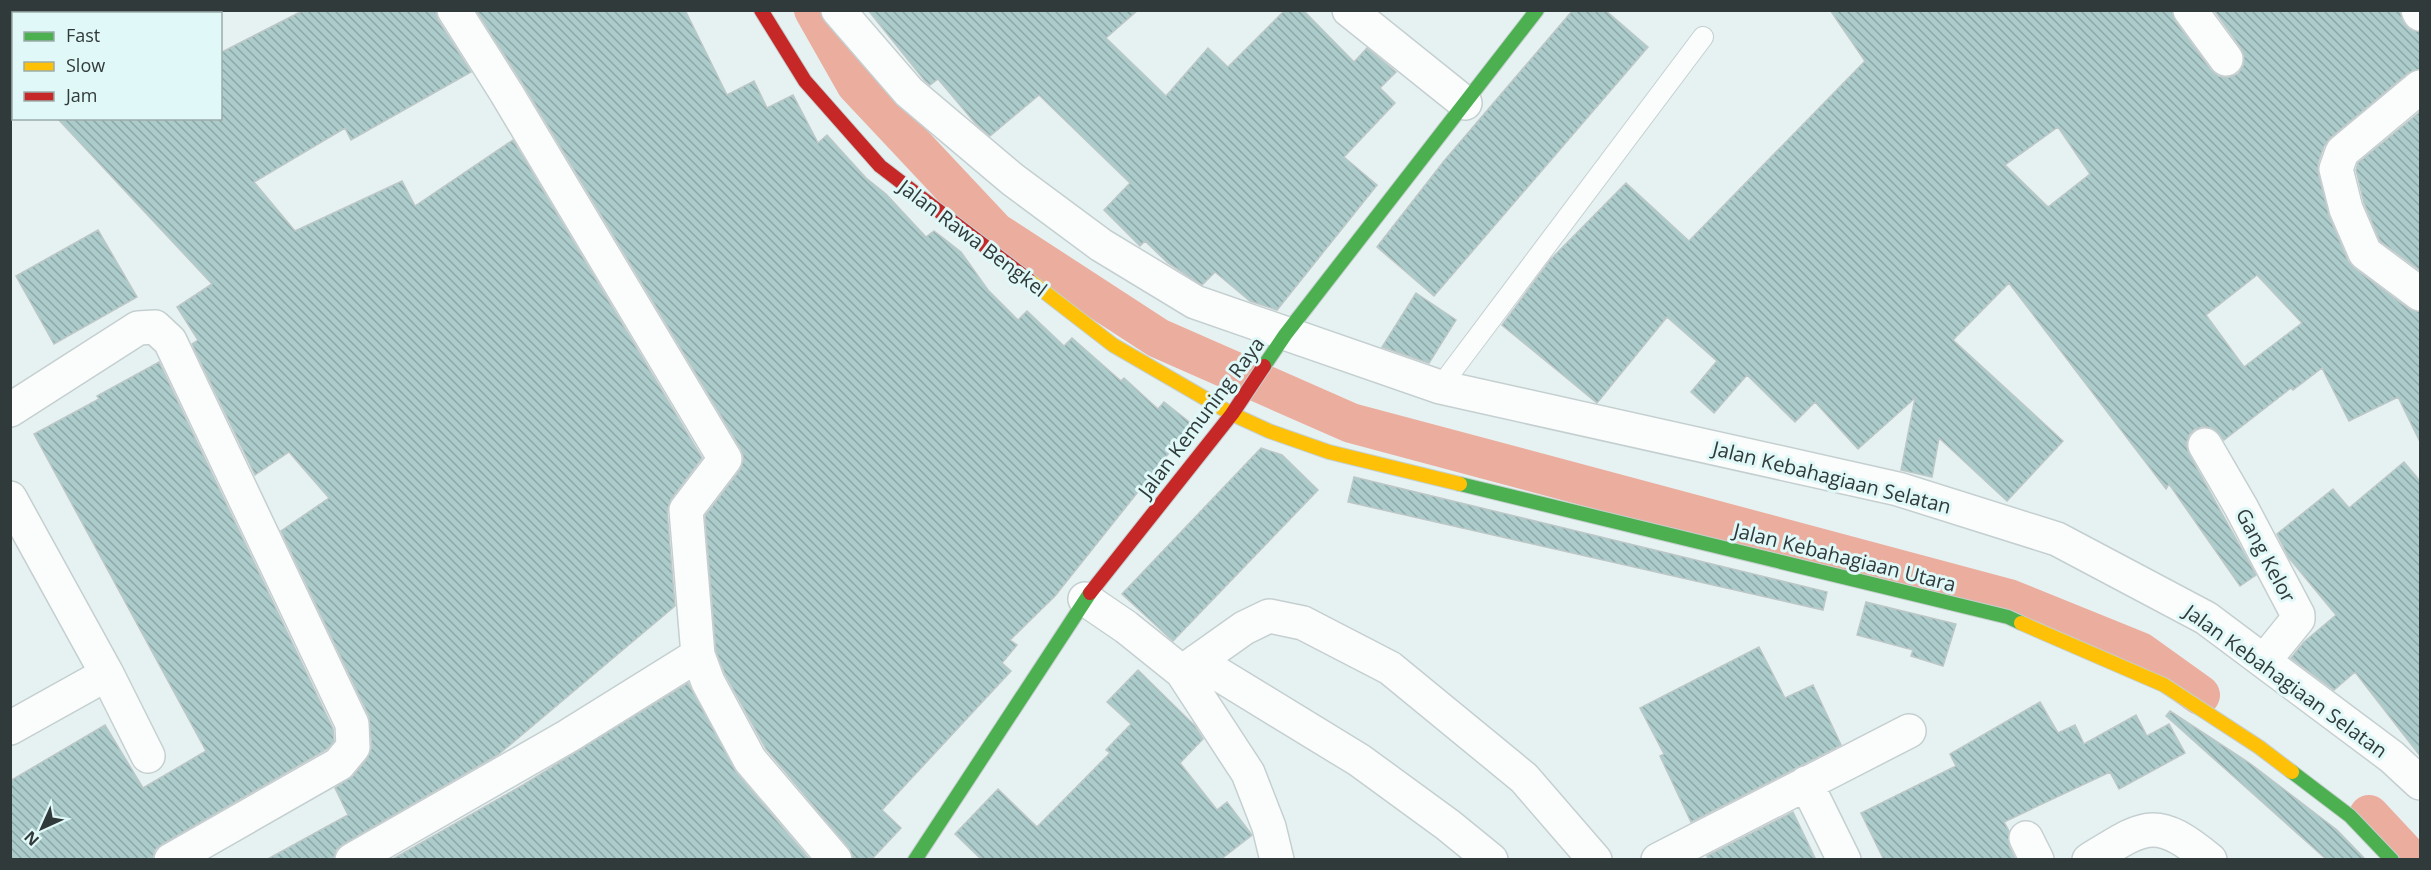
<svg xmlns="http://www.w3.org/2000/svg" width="2431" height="870" viewBox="0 0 2431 870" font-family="'Open Sans',sans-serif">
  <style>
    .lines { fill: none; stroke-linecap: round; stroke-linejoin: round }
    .canal { stroke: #ebad9e; stroke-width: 40 }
    .building { fill: url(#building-back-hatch); stroke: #bdc7c7; stroke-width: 1.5; fill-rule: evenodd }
    .lane-casing { stroke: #c5cfcf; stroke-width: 22 }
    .street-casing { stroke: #c5cfcf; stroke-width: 36 }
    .fast-casing { stroke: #c5cfcf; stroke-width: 16 }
    .slow-casing { stroke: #c5cfcf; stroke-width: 16 }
    .jam-casing { stroke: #c5cfcf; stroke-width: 16 }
    .lane { stroke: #fbfdfd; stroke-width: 20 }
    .street { stroke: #fbfdfd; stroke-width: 33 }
    .fast { stroke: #4caf50; stroke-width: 14 }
    .slow { stroke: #ffc107; stroke-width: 14 }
    .jam { stroke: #c62828; stroke-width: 14 }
    .labels { text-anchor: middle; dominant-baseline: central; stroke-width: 6; stroke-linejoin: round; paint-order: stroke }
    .street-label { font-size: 20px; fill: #313a3a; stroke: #e0f8f7 }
  </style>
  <defs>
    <pattern id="building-back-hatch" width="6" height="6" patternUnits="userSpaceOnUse" patternTransform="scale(1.5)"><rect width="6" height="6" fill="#accccc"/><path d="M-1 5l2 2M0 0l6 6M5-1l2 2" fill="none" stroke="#8da7a7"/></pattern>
  </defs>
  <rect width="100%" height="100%" fill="#e6f2f2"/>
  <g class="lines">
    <path class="canal" d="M814,10L856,84L995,232L1158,338L1351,423L2009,599L2140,652L2200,695
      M2369,815L2411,860"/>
  </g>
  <path class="building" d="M304,10H435L438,20L471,72L351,140L345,128L254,182L295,231L402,181L415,206L513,140L702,458L671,499L667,511L675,606L499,754L343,844L336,850L333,860H266L348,815L335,788L353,776L367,759L372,747L369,716L281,531L329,498L289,452L255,475L192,344L198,340L177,307L212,284L57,118H220V53Z
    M476,10H685L727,95L754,81L767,108L793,95L818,143L827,135L866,178L886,194L926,237L934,231L961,252L988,290L1018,320L1027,311L1064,346L1072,338L1121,381L1124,378L1158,409L1164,402L1192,424L1055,596L1010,640L1017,645L1002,663L1011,671L882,810L901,828L871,860H853L849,848L766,749L725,674L716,651L705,516L740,470L744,459L741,449L523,84Z
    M868,10H1138L1106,38L1166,96L1208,48L1228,67L1285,10H1303L1354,62L1367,48L1396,72L1380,88L1395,103L1344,157L1377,185L1277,310L1250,301L1215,272L1202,285L1168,263L1145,241L1140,246L1104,210L1130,183L1039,95L990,136L975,123L938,79L930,85L925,81Z
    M1573,10H1605L1648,47L1434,296L1377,247L1444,161Z
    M1830,10H2172L2175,21L2211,70L2218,76L2227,78L2238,74L2243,66L2244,56L2241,48L2214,10H2400L2403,22L2409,29L2421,32V69L2408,73L2330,138L2324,146L2318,163V173L2329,216L2348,261L2354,268L2409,309L2421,312V444L2398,397L2349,421L2322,368L2293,390L2291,388L2224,440L2214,429L2204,426L2195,429L2189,435L2186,444L2189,454L2256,575L2240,586L2169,484L2166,489L2009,283L1953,340L2063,441L2007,501L1939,438L1932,477L1901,470L1915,398L1858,449L1815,402L1795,422L1747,375L1714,413L1691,392L1717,361L1667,317L1597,403L1502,325L1551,259L1626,183L1689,241L1865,61ZM2058,127L2090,174L2048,207L2005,165ZM2257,275L2302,323L2244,367L2206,315Z
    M2421,111V271L2380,241L2364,203L2356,170L2358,163Z
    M98,230L137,297L54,344L16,276Z
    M1416,293L1456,320L1429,363L1382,347Z
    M159,362L333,729L334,741L327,749L162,844L155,850L152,860H10V781L105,725L143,788L206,751L34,434L99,399L97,396Z
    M1261,448L1282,455L1318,490L1173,641L1122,594Z
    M2404,462L2421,482V757L2355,672L2334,690L2291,658L2304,642L2336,615L2289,558L2277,534L2333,489L2349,508Z
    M1354,477L1827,592L1823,610L1348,502Z
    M1866,602L1956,624L1943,666L1911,656L1913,650L1857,635Z
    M1759,647L1785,698L1813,685L1841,745L1691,822L1660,756L1664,754L1640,708Z
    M1138,670L1195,726L1203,739L1180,763L1217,810L1227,802L1252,835L1220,860H982L955,834L998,789L1037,827L1110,753L1106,750L1131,724L1107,702Z
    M688,683L736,772L810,860H391L523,785Z
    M2040,702L2058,733L2075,725L2084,744L2136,715L2147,736L2169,724L2185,753L2119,789L2110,772L2004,822L2009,831V846L2016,860H1884L1861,813L1956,766L1950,754Z
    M2170,711L2248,762L2337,830L2366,860H2327L2166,716Z
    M1793,812L1816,860H1708L1707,856Z"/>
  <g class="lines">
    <defs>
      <path id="lane" d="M1440,387L1703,37"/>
      <path id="street" d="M454,10L507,94L725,459L686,510L698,655L708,682L750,760L835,860
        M838,10L909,92L1012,179L1101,245L1195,302L1440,387L1898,489L2057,539L2206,618L2392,757L2420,783
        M1349,10L1465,103
        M2190,10L2226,59
        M2418,10L2420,14
        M2420,87L2342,152L2336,169L2346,209L2365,253L2420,294
        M10,410L138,328L155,327L170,341L352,724L353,747L339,764L171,860
        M2205,445L2241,507L2298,615V619L2264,661
        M10,498L107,674L148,756
        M1085,599L1126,627L1182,672L1248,773L1269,827L1277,860
        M1197,661L1359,760L1448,825L1491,860
        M1182,672L1244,628L1269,616L1303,623L1390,668L1524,778L1595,860
        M10,728L107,674
        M1806,783L1844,860
        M2026,838L2037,860
        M352,860L568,736L698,655
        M1658,860L1909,731
        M2089,860C2146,825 2155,815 2210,860"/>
      <path id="fast" d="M1264,366L1285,335L1537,10
        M1460,484L2008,617L2021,623
        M2292,772L2350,816L2392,860
        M915,860L1090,593"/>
      <path id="slow" d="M1029,280L1113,345L1232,414L1269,431L1329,452L1460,484
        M2021,623L2164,685L2259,747L2292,772"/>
      <path id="jam" d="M761,10L805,81L880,166L1029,280
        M1090,593L1232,414L1264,366"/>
    </defs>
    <use href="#lane" class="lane-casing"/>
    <use href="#street" class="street-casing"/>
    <use href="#fast" class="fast-casing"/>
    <use href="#slow" class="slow-casing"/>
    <use href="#jam" class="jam-casing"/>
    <use href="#lane" class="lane"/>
    <use href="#street" class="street"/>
    <use href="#fast" class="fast"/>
    <use href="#slow" class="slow"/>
    <use href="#jam" class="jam"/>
  </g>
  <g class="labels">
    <g class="street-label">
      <text transform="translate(973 238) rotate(37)">Jalan Rawa Bengkel</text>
      <text transform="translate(1201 417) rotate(-53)">Jalan Kemuning Raya</text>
      <text transform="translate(1832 477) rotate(14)">Jalan Kebahagiaan Selatan</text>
      <text transform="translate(2266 555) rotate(62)">Gang Kelor</text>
      <text transform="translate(1845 557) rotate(14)">Jalan Kebahagiaan Utara</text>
      <text transform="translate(2286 681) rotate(36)">Jalan Kebahagiaan Selatan</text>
    </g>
  </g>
  <rect width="2431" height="870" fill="none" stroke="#313a3a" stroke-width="24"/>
  <rect x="12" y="12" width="210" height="108" fill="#e0f8f7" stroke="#9aacab" stroke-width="1.5"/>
  <rect x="24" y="32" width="30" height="9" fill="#4caf50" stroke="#9aacab" stroke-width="1.5"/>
  <text x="66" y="42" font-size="18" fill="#313a3a">Fast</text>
  <rect x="24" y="62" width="30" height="9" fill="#ffc107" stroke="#9aacab" stroke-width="1.5"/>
  <text x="66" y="72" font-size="18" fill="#313a3a">Slow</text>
  <rect x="24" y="92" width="30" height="9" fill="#c62828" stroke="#9aacab" stroke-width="1.5"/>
  <text x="66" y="102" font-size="18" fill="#313a3a">Jam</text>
  <g transform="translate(42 828) rotate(225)" stroke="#e0f8f7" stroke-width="4.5" paint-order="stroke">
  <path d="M0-4.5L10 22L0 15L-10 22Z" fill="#313a3a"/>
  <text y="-9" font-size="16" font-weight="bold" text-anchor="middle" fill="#313a3a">N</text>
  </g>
</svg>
